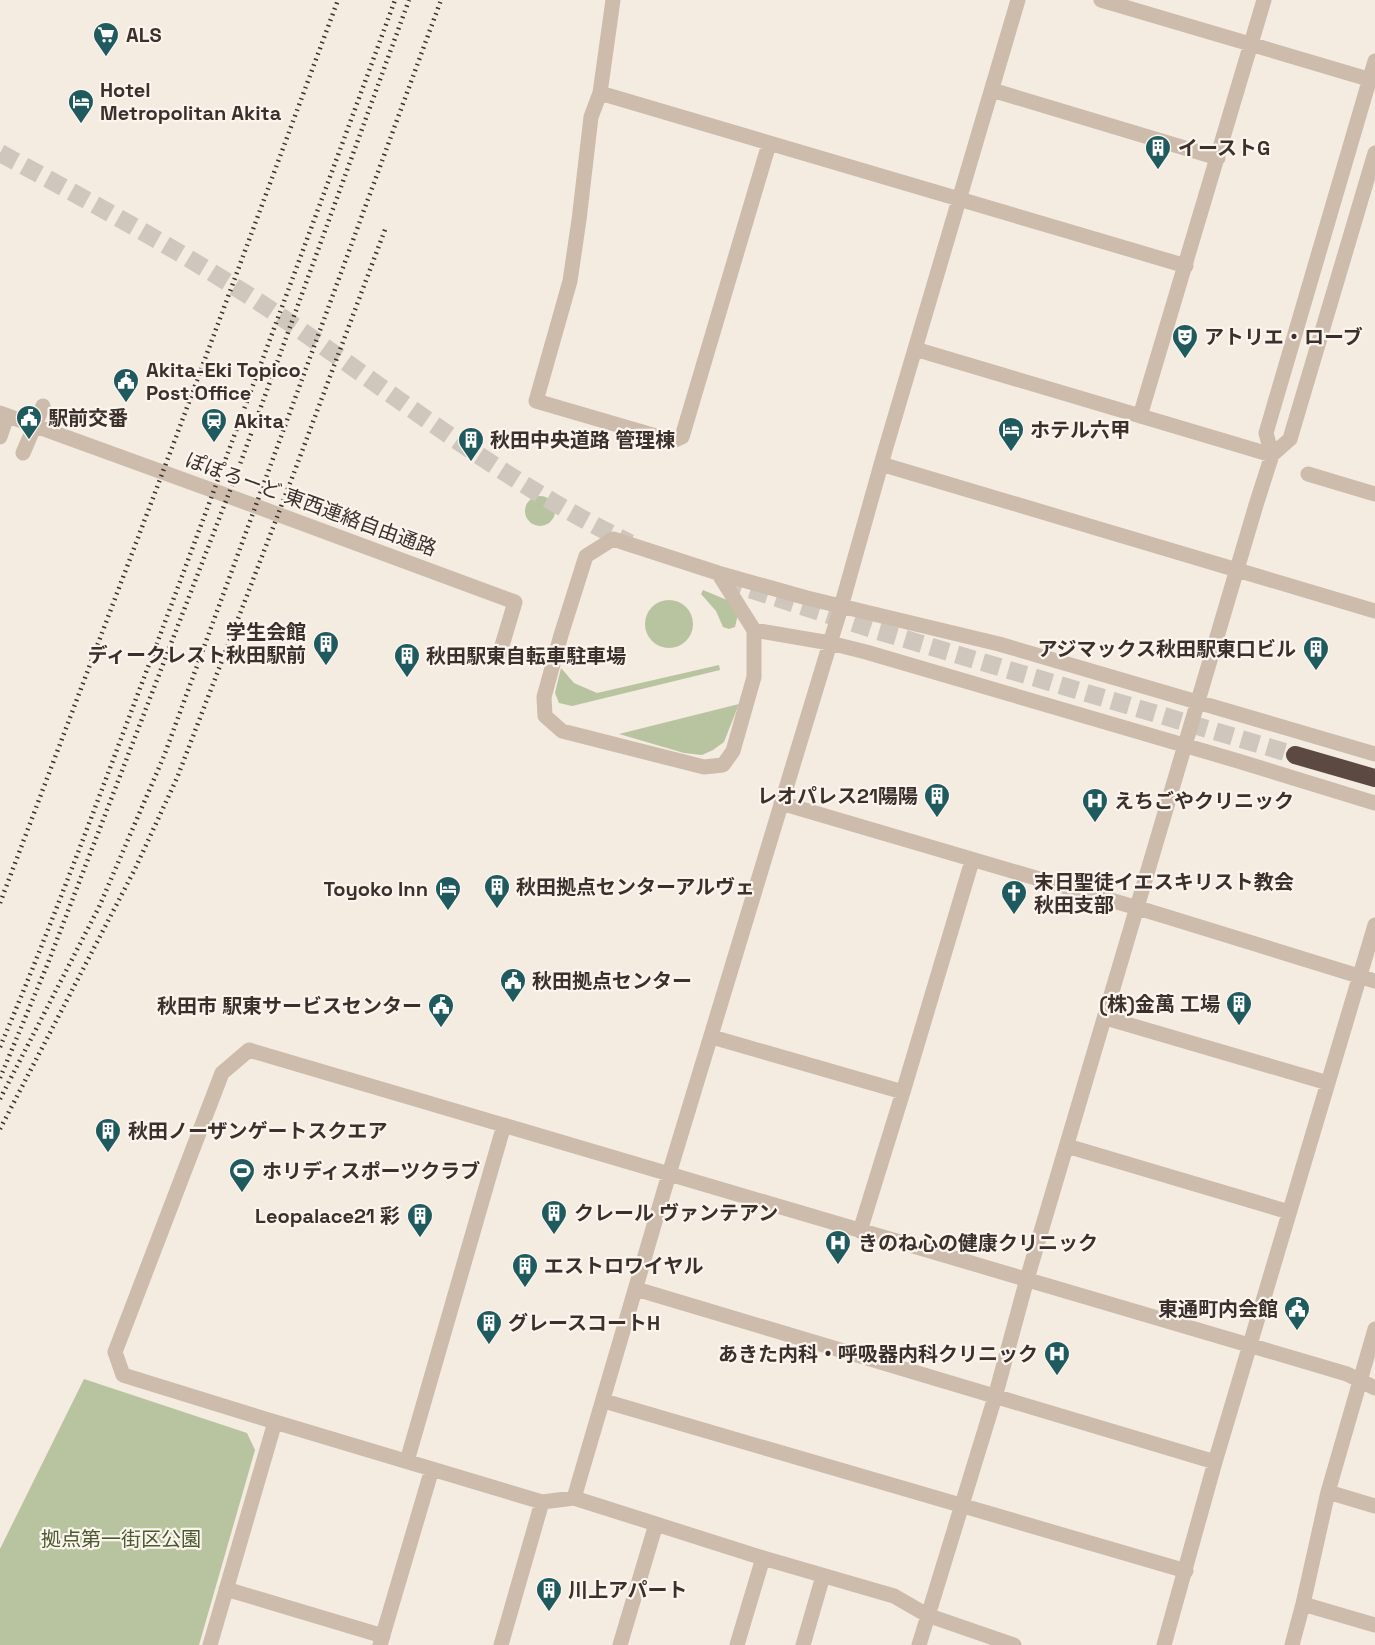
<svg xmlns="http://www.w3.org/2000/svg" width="1375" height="1645" viewBox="0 0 1375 1645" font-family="'Space Grotesk','Noto Sans JP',sans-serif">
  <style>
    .green { fill: #b8c4a0 }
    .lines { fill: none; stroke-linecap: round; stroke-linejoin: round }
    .highway-tunnel { stroke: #cfc6bd; stroke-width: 18; stroke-dasharray: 18 9; stroke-linecap: butt }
    .minor { stroke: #cdbbac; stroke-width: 15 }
    .highway { stroke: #5c4a42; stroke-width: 18 }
    .rail { stroke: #3b302b; stroke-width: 4.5; stroke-dasharray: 1.5 4.5; stroke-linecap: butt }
    .labels { text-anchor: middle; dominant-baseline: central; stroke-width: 4.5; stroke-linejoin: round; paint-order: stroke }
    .poi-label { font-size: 20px; font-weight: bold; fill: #3b302b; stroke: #fbf5ee; text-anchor: start }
    .street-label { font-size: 20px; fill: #3b302b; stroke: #fbf5ee }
    .park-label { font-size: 20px; fill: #4a5a2e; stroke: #fbf5ee }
  </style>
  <rect width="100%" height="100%" fill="#f4ebe1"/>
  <path class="green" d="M525 511a15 15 0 1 1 30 0a15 15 0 1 1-30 0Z
    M703,590L727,600L738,614L735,627L729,629L723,627L716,611L701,594Z
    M645 624a24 24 0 1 1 48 0a24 24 0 1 1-48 0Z
    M719,665L720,670L572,706L559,703L555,693L561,668L574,683L597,693Z
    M739,704L724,742L713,750L702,755L684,753L619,734Z
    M84,1379L247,1433L255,1450L199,1645H0V1549Z"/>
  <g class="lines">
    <path class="highway-tunnel" d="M0,153C91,202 181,251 268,308C387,388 500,481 630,543
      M725,581L878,631L1295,755"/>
    <path class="minor" d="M613,0L600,93L591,117L579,220L570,281L536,401L673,441L682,437L769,144
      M1101,0L1375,81
      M992,90L1218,158
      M600,93L1186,266
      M915,349L1272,455
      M0,413L220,493L515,602L498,659
      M1140,416L1264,0
      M0,437L7,416
      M23,453L43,406
      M1272,455L1266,433L1375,61
      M881,464L1375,611
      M1308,474L1375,494
      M718,573L754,630V677L733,751L723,765L704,767L562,731L545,716L544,697L561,635L586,556L613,539L718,573L807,598L999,644L1375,754
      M754,630L830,643L866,652L1238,761L1375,803
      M781,803L1158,914L1375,981
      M1106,1018L1328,1083
      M712,1037L903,1092L972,861
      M1067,1146L1289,1212
      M860,1231L903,1092
      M636,1289L1215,1462
      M604,1401L1186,1571
      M407,1461L504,1125
      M1328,1492L1375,1506
      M574,1498L669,1174L841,607L884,454L1018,0
      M226,1589L383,1636
      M1303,1604L1375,1625
      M210,1645L275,1422
      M380,1645L432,1469
      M501,1645L542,1502
      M620,1645L656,1524
      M737,1645L763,1558
      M803,1645L823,1576
      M919,1645L995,1397L1027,1279L1256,505L1272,455L1290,439L1375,153
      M1014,1645L927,1615L894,1596L763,1558L574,1498L542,1502L275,1422L123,1375L115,1352L222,1073L249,1050L1347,1374L1375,1388
      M1164,1645L1215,1462L1375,925
      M1292,1645L1303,1604L1328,1492L1375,1329"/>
    <path class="highway" d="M1295,755L1375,778"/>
    <path class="rail" d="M0,903L176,437L338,0
      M0,1047C57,913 107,775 159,638C238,426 317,213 395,0
      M0,1078L48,963L239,467L409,0
      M0,1099L99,907L164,756L441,0
      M0,1129L135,869L177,778L292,478L386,227"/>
  </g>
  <defs>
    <symbol id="supermarket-pin" viewBox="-11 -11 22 30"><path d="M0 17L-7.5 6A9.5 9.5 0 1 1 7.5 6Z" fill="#1f5a5e" stroke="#fbf5ee"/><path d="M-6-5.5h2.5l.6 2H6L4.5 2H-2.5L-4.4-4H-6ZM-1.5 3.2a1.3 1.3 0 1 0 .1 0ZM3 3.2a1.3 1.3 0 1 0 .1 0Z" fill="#fff"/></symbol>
    <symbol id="hotel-pin" viewBox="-11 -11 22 30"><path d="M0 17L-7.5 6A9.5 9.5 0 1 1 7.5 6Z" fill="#1f5a5e" stroke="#fbf5ee"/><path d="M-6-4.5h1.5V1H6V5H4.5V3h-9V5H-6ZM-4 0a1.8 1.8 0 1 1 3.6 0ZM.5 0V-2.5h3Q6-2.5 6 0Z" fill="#fff"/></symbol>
    <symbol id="building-pin" viewBox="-11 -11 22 30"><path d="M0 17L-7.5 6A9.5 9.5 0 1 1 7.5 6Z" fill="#1f5a5e" stroke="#fbf5ee"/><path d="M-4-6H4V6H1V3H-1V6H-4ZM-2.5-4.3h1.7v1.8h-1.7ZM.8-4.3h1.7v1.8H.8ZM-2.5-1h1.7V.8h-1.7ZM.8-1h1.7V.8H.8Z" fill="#fff"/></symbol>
    <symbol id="theatre-pin" viewBox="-11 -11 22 30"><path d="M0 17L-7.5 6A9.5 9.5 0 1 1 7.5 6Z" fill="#1f5a5e" stroke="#fbf5ee"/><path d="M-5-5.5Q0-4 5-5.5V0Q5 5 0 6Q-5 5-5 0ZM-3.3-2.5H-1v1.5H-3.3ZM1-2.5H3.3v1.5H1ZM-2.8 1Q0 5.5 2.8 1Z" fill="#fff"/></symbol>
    <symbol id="civic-pin" viewBox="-11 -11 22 30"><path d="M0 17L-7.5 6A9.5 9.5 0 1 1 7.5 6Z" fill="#1f5a5e" stroke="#fbf5ee"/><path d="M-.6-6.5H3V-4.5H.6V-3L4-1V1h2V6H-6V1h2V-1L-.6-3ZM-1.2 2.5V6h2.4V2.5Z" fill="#fff"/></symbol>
    <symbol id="station-pin" viewBox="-11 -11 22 30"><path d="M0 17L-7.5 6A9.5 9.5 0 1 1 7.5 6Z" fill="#1f5a5e" stroke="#fbf5ee"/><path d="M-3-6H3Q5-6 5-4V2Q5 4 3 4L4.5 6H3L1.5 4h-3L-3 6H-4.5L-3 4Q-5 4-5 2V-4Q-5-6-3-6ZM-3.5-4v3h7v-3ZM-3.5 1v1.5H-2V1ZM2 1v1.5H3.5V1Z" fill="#fff"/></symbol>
    <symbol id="hospital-pin" viewBox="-11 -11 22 30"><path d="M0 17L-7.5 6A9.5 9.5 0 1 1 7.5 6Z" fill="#1f5a5e" stroke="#fbf5ee"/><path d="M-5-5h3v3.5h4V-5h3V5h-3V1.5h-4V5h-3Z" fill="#fff"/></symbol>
    <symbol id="church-pin" viewBox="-11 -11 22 30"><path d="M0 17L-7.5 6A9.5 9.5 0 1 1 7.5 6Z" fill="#1f5a5e" stroke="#fbf5ee"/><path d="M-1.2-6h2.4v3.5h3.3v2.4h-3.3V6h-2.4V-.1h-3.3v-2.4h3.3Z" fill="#fff"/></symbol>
    <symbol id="stadium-pin" viewBox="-11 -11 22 30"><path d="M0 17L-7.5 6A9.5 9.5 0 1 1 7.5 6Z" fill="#1f5a5e" stroke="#fbf5ee"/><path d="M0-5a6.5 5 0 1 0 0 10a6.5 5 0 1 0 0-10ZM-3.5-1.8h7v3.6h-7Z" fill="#fff"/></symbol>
  </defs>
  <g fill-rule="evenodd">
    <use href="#supermarket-pin" x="91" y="20" width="30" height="40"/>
    <use href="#hotel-pin" x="66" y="87" width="30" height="40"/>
    <use href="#building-pin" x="1143" y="133" width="30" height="40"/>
    <use href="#theatre-pin" x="1170" y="322" width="30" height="40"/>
    <use href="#civic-pin" x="111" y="366" width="30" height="40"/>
    <use href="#civic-pin" x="14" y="403" width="30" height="40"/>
    <use href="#station-pin" x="199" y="406" width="30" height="40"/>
    <use href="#hotel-pin" x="996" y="415" width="30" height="40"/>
    <use href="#building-pin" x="456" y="425" width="30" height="40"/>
    <use href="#building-pin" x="311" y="629" width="30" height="40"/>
    <use href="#building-pin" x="1301" y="634" width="30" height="40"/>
    <use href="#building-pin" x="392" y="641" width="30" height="40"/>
    <use href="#building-pin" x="922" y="781" width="30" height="40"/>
    <use href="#hospital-pin" x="1080" y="786" width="30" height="40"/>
    <use href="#building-pin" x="482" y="872" width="30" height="40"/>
    <use href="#hotel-pin" x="433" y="874" width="30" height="40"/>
    <use href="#church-pin" x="999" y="878" width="30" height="40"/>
    <use href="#civic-pin" x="498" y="966" width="30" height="40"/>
    <use href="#building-pin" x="1224" y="989" width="30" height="40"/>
    <use href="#civic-pin" x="426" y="991" width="30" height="40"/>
    <use href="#building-pin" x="93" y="1116" width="30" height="40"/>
    <use href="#stadium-pin" x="227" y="1156" width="30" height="40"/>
    <use href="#building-pin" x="539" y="1198" width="30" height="40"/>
    <use href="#building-pin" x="405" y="1201" width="30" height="40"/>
    <use href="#hospital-pin" x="823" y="1228" width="30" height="40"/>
    <use href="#building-pin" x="510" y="1251" width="30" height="40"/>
    <use href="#civic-pin" x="1282" y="1294" width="30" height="40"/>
    <use href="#building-pin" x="474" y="1308" width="30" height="40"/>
    <use href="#hospital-pin" x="1042" y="1339" width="30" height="40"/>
    <use href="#building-pin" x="534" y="1575" width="30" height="40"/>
  </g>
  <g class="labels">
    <g class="poi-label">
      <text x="126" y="35">ALS</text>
      <text x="100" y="90">Hotel<tspan x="100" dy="23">Metropolitan Akita</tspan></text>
      <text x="1178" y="148">イーストG</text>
      <text x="1204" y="337">アトリエ・ローブ</text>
      <text x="146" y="370">Akita-Eki Topico<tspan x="146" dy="23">Post Office</tspan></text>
      <text x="48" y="418">駅前交番</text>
      <text x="234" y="421">Akita</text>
      <text x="1030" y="430">ホテル六甲</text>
      <text x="490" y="440">秋田中央道路 管理棟</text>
      <text x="306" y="632" text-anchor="end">学生会館<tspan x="306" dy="23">ディークレスト秋田駅前</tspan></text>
      <text x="1296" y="649" text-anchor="end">アジマックス秋田駅東口ビル</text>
      <text x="426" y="656">秋田駅東自転車駐車場</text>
      <text x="918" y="796" text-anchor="end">レオパレス21陽陽</text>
      <text x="1114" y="801">えちごやクリニック</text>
      <text x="1034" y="882">末日聖徒イエスキリスト教会<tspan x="1034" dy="23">秋田支部</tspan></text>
      <text x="516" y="887">秋田拠点センターアルヴェ</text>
      <text x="428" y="889" text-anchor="end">Toyoko Inn</text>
      <text x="532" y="981">秋田拠点センター</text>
      <text x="1220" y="1004" text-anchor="end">(株)金萬 工場</text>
      <text x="422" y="1006" text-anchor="end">秋田市 駅東サービスセンター</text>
      <text x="128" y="1131">秋田ノーザンゲートスクエア</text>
      <text x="262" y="1171">ホリディスポーツクラブ</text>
      <text x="574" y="1213">クレール ヴァンテアン</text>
      <text x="400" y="1216" text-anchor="end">Leopalace21 彩</text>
      <text x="858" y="1243">きのね心の健康クリニック</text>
      <text x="544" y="1266">エストロワイヤル</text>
      <text x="1278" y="1309" text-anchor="end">東通町内会館</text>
      <text x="508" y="1323">グレースコートH</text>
      <text x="1038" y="1354" text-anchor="end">あきた内科・呼吸器内科クリニック</text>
      <text x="568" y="1590">川上アパート</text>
    </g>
    <g class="street-label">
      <text transform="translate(311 504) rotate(20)">ぽぽろーど 東西連絡自由通路</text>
    </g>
    <g class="park-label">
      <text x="121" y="1539">拠点第一街区公園</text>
    </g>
  </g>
</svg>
